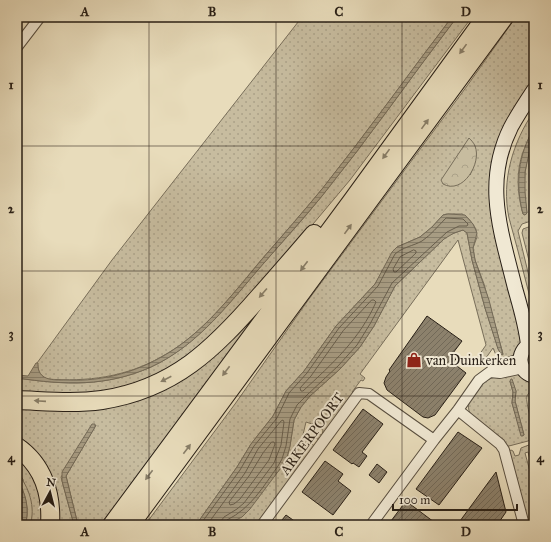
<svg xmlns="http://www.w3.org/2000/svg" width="551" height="542" viewBox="0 0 551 542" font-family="'IM FELL Great Primer',serif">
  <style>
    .grass { fill: url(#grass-dots); stroke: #786e5a; fill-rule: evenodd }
    .forest { fill: url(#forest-crowns); stroke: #786e5a }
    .water { fill: url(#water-rules); stroke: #746a57 }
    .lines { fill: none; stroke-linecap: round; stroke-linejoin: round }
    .shore { stroke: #685e4c; stroke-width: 1 }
    .building { fill: url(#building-hatch); stroke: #281f16 }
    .street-casing { stroke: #584e3f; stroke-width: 12 }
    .secondary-casing { stroke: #281f16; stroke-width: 16 }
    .highway-casing { stroke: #281f16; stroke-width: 20 }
    .street { stroke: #f0e8d3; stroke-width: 10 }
    .secondary { stroke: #f0e8d3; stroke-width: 14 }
    .highway { stroke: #e8dcbb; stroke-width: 18 }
    .oneway { fill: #887e68 }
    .grid { fill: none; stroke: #281f16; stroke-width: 1; stroke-opacity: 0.55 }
    .labels { text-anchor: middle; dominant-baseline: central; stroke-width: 4; stroke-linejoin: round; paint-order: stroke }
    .poi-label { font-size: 14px; fill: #281f16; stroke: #f0e8d3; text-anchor: start }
    .street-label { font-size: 14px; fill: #281f16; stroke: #f0e8d3 }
    .neatline { fill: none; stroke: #281f16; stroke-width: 1.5 }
    .grid-label { font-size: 13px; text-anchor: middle; font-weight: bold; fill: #281f16 }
  </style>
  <defs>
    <pattern id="grass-dots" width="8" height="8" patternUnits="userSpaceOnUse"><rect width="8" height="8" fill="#c7bc9f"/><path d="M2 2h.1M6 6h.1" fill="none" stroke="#aba188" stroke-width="1.8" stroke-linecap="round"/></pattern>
    <pattern id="forest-crowns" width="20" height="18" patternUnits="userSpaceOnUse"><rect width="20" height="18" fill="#c7bc9f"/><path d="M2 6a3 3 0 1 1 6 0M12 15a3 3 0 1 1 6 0" fill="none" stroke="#aba188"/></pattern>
    <pattern id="water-rules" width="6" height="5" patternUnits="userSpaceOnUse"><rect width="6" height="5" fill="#a79c83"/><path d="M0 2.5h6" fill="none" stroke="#887f6a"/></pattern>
    <pattern id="building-hatch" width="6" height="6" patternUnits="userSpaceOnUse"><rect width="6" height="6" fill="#8c816c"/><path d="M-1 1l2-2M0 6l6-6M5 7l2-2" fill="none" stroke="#726958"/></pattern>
  </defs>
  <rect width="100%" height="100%" fill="#e8dcbb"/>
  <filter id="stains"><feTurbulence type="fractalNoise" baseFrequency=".005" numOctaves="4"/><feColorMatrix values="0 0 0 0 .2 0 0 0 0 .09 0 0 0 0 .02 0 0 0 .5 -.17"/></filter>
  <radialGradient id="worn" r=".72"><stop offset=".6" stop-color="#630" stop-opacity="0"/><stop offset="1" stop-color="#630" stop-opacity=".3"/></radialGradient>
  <path class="grass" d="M302,17H452C409,74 367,132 323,188C303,212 282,236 262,259C232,295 202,335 161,357C126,377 87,382 47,379C39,375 38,370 37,363L112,260Z
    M457,17H472L350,180L287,255L199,350L155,377L102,393H17V378C66,385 105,387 151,367C198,345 229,303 262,265C282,242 303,220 322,196C369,138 411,77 457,17Z
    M516,17H534V86L496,162L524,340L514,356L499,362L493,348L483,362L477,358L486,345L458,240L360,374L365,378L363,381L361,380L352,392L354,394L320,441L316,438V434L322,435L323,430L318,427L319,425L313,423L312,424L306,422L302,439H308L309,442L316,447L258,525H226L235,521L281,468L286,461L290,446L294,420L301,407L310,396L340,369L360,347L374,326L395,286L444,239L449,235L463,230L467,233L472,260L485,308L498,348L501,354H503L484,284L475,260L473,248L477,237L476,229L469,219L462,214H448L443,215L432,227L420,237L397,247L375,284L336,326L304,371L286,391L273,416L251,444L237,467L196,525H145L235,404L309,299L467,86ZM469,138C480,150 476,162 470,175Z
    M534,111C534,116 535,124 533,129C530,137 526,144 523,152C516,172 517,193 523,214L525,215L527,213C523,189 523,163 534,140V220L522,224L518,231L534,297V313C529,292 523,272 518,251C515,240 512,229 509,218C501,180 513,142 534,111Z
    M534,225L532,236L530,235L529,237L534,258V280L522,233L523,229Z
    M290,270L101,525H78L66,476L96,425L61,477L74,525H53V509L17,444V403L146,392Z
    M509,373H519L534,383V389C531,391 528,393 527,396C525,404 534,425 534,436L528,441L509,446H507C498,439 476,423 471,415C463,403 476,387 485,381C492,377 502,376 509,373ZM510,381L516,391L515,401L524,435L522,436L512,403L513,392Z
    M534,443V474L528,452L525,453L534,486V525H528L509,451L511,450L513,451L515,456L519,455L521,448Z
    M17,456L26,465L40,489L43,525H30L32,521L23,479L17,473Z"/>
  <path class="forest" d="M469,138C471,140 474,143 475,146C482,163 463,195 443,184L441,180Z
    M17,473C29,486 36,508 30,525H25C29,514 27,502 23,491C20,484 17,481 17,473Z"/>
  <path class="water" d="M452,17H457C411,77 369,138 322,196C303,219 283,241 264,263C230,302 199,345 151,367C106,387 65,385 17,378V375L28,376L36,363H38C37,381 53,380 66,380C104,382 141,371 173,350C207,328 237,289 263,258C283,235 303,212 322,189C367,133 408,74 452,17Z
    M534,128V140L530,149L525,172V192L527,213L525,215L523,214C515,184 518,155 534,128Z
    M448,214L465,215L473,224L477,233L473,248L475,260L489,300L503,355L501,354L498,349L485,308L472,260L467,233L463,230L454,233L444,239L395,286L374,326L360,347L340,369L310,396L301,407L294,420L290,446L286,461L250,509L242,517L226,525H196L237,467L251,444L273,416L286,391L304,371L336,326L375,284L392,252L397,247L420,237L432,227L443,215Z
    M511,379H512L516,391L515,401L524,435L522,436H521L512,403L513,392L510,381Z
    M92,424H95V427L66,476L78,525H74L62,481V472Z
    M17,480C26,492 30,511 25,525H17Z"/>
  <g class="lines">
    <path class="shore" d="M414,250L416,251V253L396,272H394L393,269L400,257Z
      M372,300H374L376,302C360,339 332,364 303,391H301L300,388L311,376L343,331Z
      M272,442H274L275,444L269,460L240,499L234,504L230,505L229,502L249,476L263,453Z
      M200,525L240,470L254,446L277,418L289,393L307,373L339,328L378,286L395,254C403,247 413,246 422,241C431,235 438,226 446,218L463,219L468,224L467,226H459L447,232L392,283L370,324L357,345L338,366L308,394L297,405L290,419L286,446L282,459L278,466C263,487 251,508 227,520L226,525
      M207,525L245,473L258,449L281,421L283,420L284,422L281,445L274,463L244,503L237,509L224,517L221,521V525"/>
  </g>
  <path class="building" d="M427,316L462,341L453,353L458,356L453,363L466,373L435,415L428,418L423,417L387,390L384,383L386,377L390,371L389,370Z
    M363,409L383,424L362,452L367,456L359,467L353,463L352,464L333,450Z
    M458,432L482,448L439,505L416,489Z
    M325,461L343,474L338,481L351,491L333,515L302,492Z
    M377,464L387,472L379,483L369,475Z
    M496,472L506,512L497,525H465L460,521Z
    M406,501L438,525H388Z
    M286,515L300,525H278Z"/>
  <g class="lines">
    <defs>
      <path id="street" d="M17,47L40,17
        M490,372L500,373L523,368
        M458,410L500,444L504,450L524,525
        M262,525L359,393L369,394L434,440
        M371,525L434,440L458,410L479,380L498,366L520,359"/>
      <path id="secondary" d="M534,342C517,348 515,371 534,376
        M528,345C526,325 520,306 515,288C501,231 483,183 511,127C518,114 526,102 534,90"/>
      <path id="highway" d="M17,400C46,401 73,404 102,400C174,389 214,349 260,296C278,276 296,255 314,234
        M17,447C43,465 52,494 50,525
        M112,525L352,201L486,17
        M130,525L504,17"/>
    </defs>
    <use href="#street" class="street-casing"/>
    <use href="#secondary" class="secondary-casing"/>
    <use href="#highway" class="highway-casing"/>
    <use href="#street" class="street"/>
    <use href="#secondary" class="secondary"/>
    <use href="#highway" class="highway"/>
  </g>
  <defs><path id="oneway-solid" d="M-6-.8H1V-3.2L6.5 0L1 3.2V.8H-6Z"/></defs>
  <g class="oneway">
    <use href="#oneway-solid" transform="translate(463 49) rotate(126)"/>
    <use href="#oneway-solid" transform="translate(425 124) rotate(-54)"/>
    <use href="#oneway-solid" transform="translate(386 154) rotate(126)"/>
    <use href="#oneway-solid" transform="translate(348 229) rotate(-54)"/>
    <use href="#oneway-solid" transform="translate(304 266) rotate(127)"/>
    <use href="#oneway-solid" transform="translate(263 293) rotate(131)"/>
    <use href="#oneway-solid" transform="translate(226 371) rotate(127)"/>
    <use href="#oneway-solid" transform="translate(166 379) rotate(153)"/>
    <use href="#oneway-solid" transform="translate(40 401) rotate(-176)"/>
    <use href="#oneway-solid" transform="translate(187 449) rotate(-53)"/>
    <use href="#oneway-solid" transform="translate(149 475) rotate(127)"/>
  </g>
  <path class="grid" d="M149,17V525M276,17V525M402,17V525M17,146H534M17,271H534M17,396H534"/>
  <defs>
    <symbol id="shop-bare" viewBox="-9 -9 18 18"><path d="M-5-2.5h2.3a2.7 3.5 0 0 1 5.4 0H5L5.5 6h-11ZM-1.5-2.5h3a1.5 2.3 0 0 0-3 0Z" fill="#8f2418" stroke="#f0e8d3" stroke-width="2.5" paint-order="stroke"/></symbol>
  </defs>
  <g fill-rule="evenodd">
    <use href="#shop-bare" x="403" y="349" width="22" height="22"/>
  </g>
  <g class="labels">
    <g class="poi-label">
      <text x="426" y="360">van Duinkerken</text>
    </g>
    <g class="street-label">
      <text transform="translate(312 434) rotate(-54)">ARKERPOORT</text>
    </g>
  </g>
  <rect width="551" height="542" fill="none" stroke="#e8dcbb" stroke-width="44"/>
  <g transform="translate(50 492) rotate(7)" stroke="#f0e8d3" stroke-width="3" paint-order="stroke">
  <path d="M0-3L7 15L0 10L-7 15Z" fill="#281f16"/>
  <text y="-6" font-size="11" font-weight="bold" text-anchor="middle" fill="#281f16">N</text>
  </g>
  <path d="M393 504v6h124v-6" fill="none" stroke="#281f16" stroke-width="2"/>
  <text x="399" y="504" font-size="12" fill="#281f16" stroke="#f0e8d3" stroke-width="3" paint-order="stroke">100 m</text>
  <rect x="22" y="22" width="507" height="498" class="neatline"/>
  <g class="grid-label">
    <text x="85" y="16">A</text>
    <text x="212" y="16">B</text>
    <text x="339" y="16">C</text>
    <text x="466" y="16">D</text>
    <text x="11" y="89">1</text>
    <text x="540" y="89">1</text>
    <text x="11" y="213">2</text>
    <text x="540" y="213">2</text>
    <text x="11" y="338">3</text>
    <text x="540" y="338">3</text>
    <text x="11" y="462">4</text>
    <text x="540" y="462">4</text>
    <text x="85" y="536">A</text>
    <text x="212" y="536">B</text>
    <text x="339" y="536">C</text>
    <text x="466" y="536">D</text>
  </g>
  <rect width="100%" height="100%" filter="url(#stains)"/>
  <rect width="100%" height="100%" fill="url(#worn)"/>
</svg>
